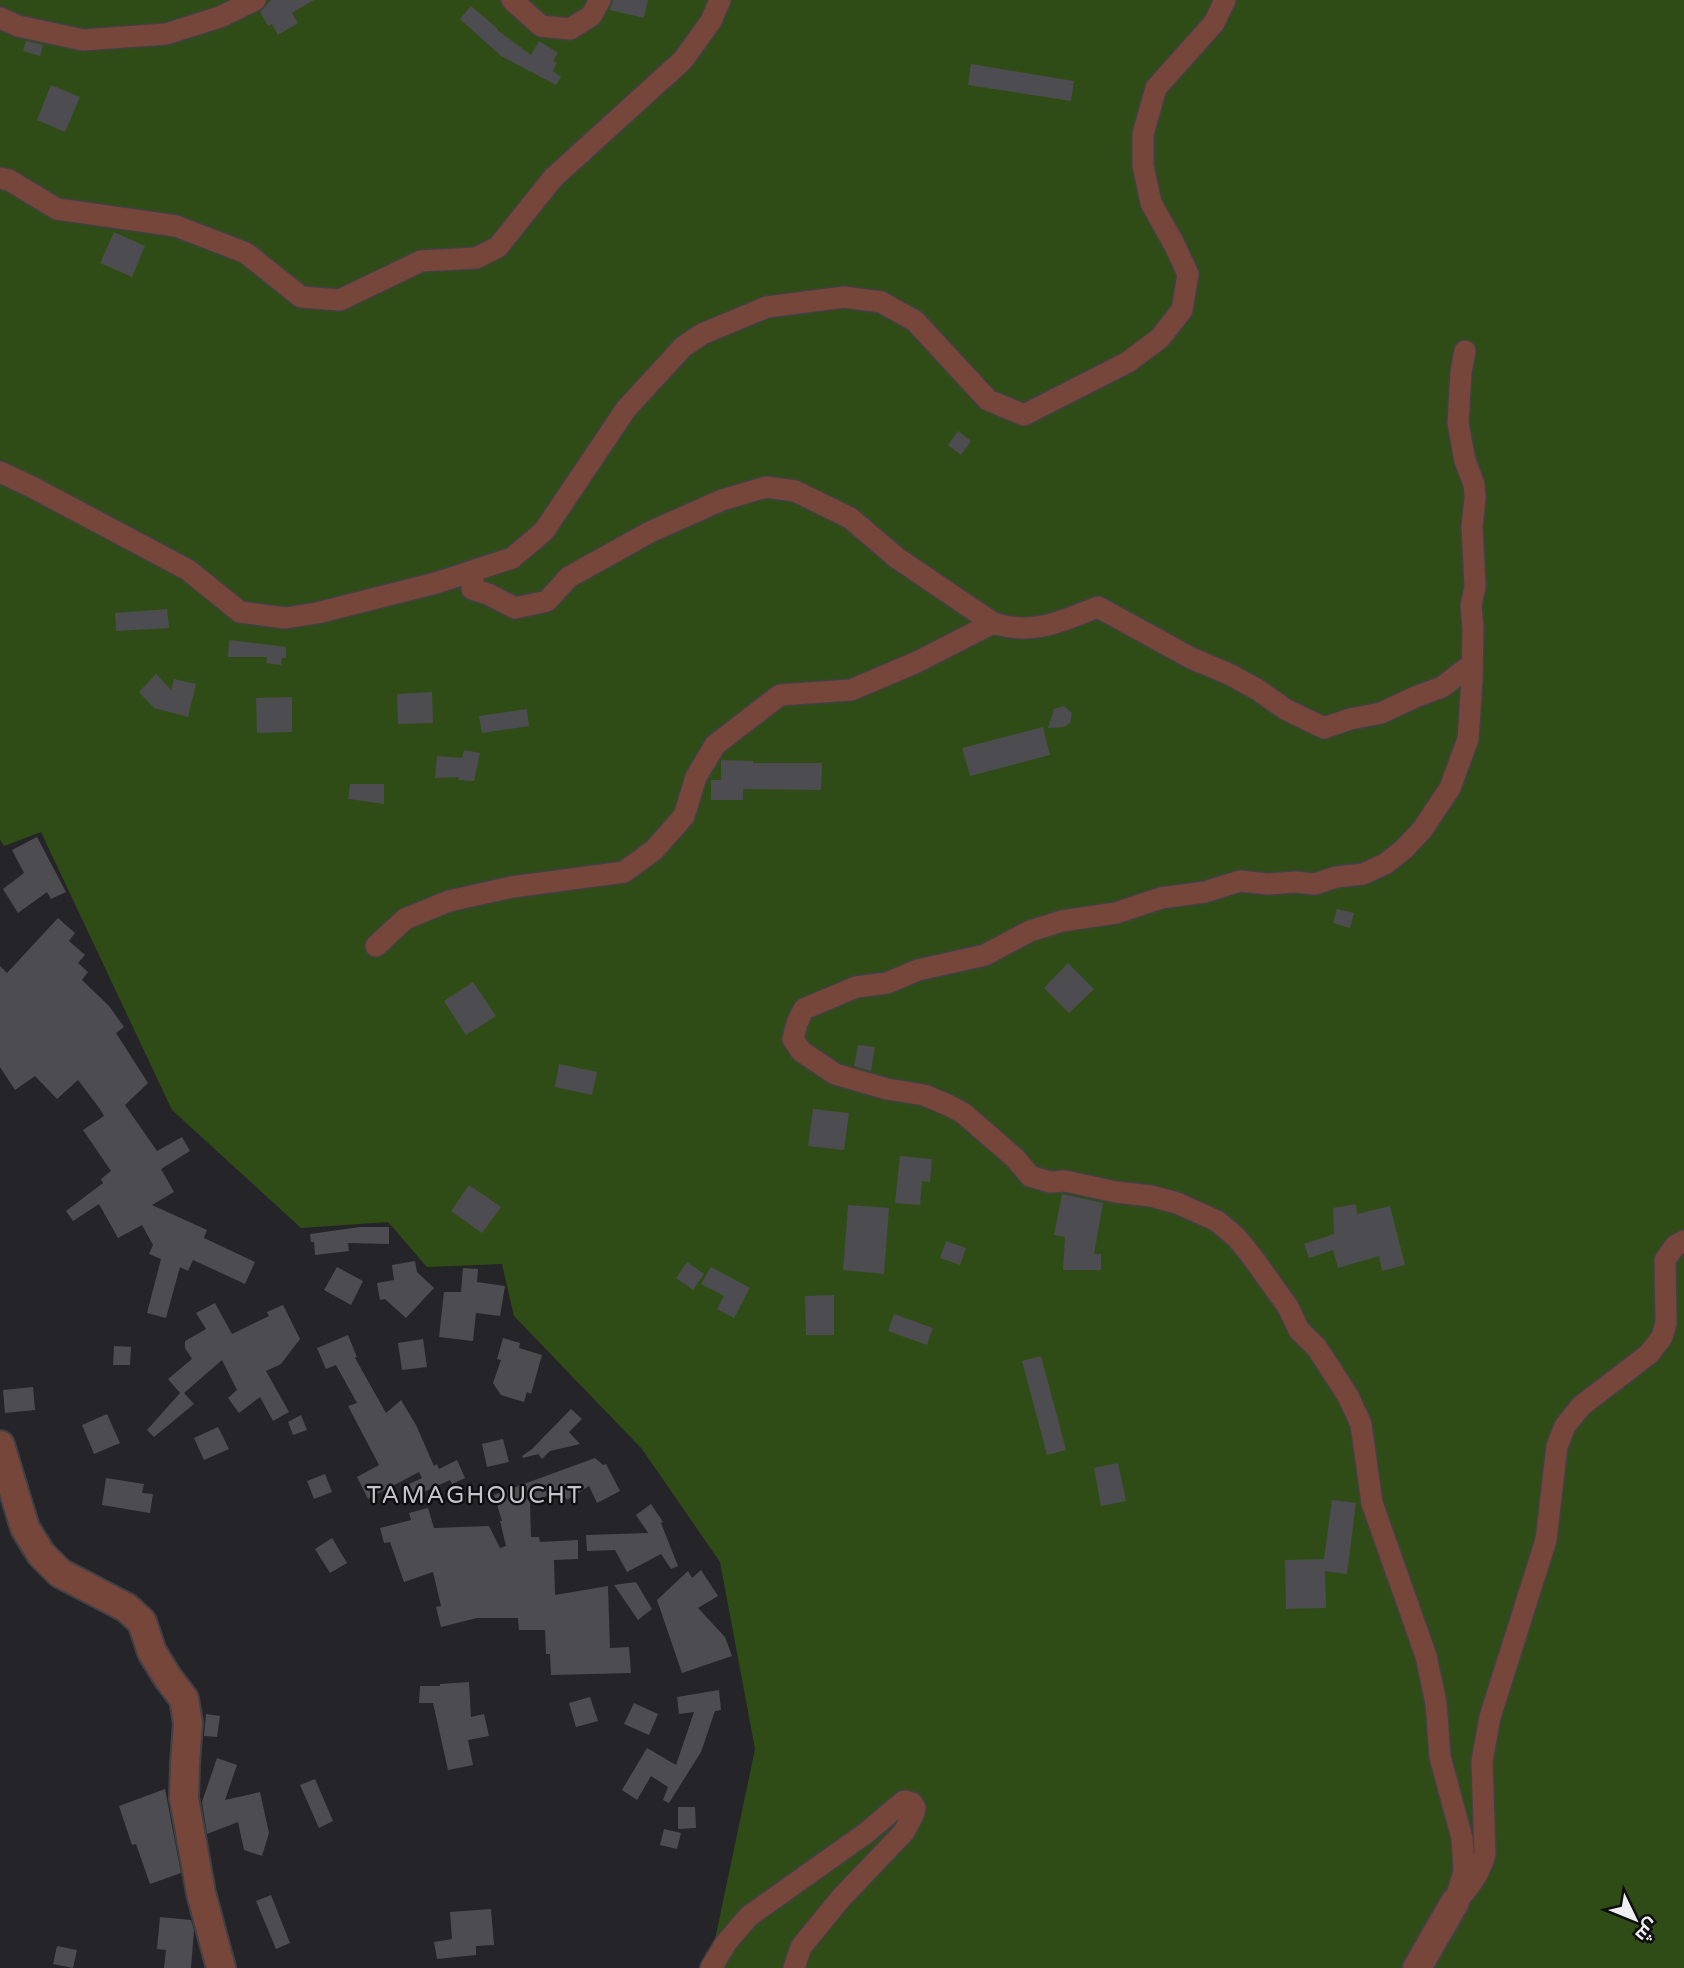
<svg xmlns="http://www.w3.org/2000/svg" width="1684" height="1968" viewBox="0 0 1684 1968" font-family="'Varela Round',Cairo,sans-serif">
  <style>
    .green { fill: #304c16 }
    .building { fill: #4d4c51 }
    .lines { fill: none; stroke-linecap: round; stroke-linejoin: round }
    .minor-casing { stroke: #414145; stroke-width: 24 }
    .tertiary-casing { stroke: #414145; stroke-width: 32 }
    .minor { stroke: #76463b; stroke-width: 21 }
    .tertiary { stroke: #76463b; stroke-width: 28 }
    .labels { text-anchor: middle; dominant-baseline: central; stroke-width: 5; stroke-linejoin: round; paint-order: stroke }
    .quarter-label { font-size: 24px; letter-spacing: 2px; fill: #c6c4ca; stroke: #0e0e10 }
  </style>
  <rect width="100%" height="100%" fill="#252529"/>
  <path class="green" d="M0,0H1684V1968H709L755,1749L720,1562L642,1449L514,1316L502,1264L427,1267L388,1222L301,1228L172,1110L41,832L4,846L0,840Z"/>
  <path class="building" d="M271,0H314L292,13L298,23L278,35L272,24L268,26L260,12Z
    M613,0H648L644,18L610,10Z
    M471,6L498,29L497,30L531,55L539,41L558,53L553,61L557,63L553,71L561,77L556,85L501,56L460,19Z
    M26,41L43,45L40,56L23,51Z
    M971,64L1074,81L1071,101L968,85Z
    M51,85L80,97L65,132L37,120Z
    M114,232L145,246L132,277L100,263Z
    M958,431L971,441L961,455L948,445Z
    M167,609L169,628L116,631L115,613Z
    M229,640L286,647V658H282L281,665L266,663L267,657H228Z
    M156,674L171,690L174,679L196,684L188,717L154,708L139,692Z
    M432,692L433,723L398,724L397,694Z
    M292,697V732L257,733L256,698Z
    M1064,706L1072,713L1070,723L1064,727L1048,728L1054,709Z
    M527,709L529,726L482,733L479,716Z
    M1043,727L1050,755L970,776L962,748Z
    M464,750L480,753L474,781L458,780L459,777L435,778L437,756L462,758Z
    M721,760L753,761V763H822L821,790L743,789V800H711V780H721Z
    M350,784H384V804L348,799Z
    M37,837L66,892L51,899L47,892L18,913L3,889L24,873L12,850Z
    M1337,909L1354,913L1350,928L1333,923Z
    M58,918L75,933L69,941L85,955L78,963L88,972L82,980L109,1006L124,1027L116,1033L148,1083L125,1105L157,1151L182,1137L190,1151L161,1169L174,1192L152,1205L207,1230L204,1238L255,1262L245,1284L193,1260L188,1271L180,1267L166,1318L147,1313L161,1259L149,1254L153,1245L142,1225L118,1238L99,1204L73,1221L66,1211L103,1183L101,1179L111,1171L83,1130L104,1116L100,1109L78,1080L57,1099L35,1076L15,1090L0,1067V966L7,973Z
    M1068,963L1094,989L1069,1013L1044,988Z
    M473,982L496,1016L466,1035L444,1001Z
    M858,1045L875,1047L871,1071L854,1066Z
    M559,1064L597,1072L592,1095L555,1087Z
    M813,1109L849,1113L844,1150L808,1146Z
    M900,1156L932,1159L930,1182L922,1181L920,1205L895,1203Z
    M469,1185L501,1207L482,1233L451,1211Z
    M1062,1194L1103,1203L1094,1254H1101V1270H1063L1065,1237L1054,1235Z
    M1356,1204L1357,1214L1390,1206L1405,1265L1382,1271L1379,1256L1338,1268L1333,1250L1309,1258L1304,1244L1334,1234L1333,1208Z
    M848,1205L889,1208L884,1274L843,1270Z
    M360,1227H389V1244L348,1243L349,1251L315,1255L314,1242H311L310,1234Z
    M946,1241L966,1248L960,1265L940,1258Z
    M415,1261L417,1272L434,1288L406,1318L385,1299L380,1300L377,1283L394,1280L392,1265Z
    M687,1262L704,1274L693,1290L676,1278Z
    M337,1267L363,1281L351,1305L324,1290Z
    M711,1267L750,1288L734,1318L717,1309L724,1296L701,1284Z
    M463,1268L478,1269L477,1282L505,1286L500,1316L476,1313L473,1341L439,1337L444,1292H461Z
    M834,1295V1335H806L805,1296Z
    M215,1303L232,1334L269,1316L267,1312L283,1305L300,1339L281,1364L266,1371L289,1412L273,1421L260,1397L239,1413L228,1398L237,1390L222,1360L184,1393L194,1404L154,1437L147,1430L180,1393L168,1379L192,1359L185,1348V1341L206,1329L196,1313Z
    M894,1314L933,1328L927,1345L888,1331Z
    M348,1335L357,1357L355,1358L386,1413L401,1400L416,1425L434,1466L437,1464L439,1469L457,1460L465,1478L452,1484L450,1480L415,1496L409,1484L422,1478L419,1472L368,1499L357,1477L379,1465L348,1406L357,1403L336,1365L326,1369L317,1348Z
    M503,1338L520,1343L519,1348L542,1355L531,1394L527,1392L524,1402L501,1395L493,1383L501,1360L497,1359Z
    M423,1339L427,1367L402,1370L398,1343Z
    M114,1346L131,1347L130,1365H113Z
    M1041,1356L1066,1450L1047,1455L1022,1361Z
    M33,1387L35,1410L5,1413L3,1390Z
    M571,1409L582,1419L569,1432L580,1444L550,1451L542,1459L538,1454L523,1458L522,1456L532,1449Z
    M107,1414L120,1443L94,1454L82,1425Z
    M301,1415L307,1430L293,1435L288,1422Z
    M218,1427L229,1449L204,1460L194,1438Z
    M503,1439L509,1462L487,1467L482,1444Z
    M595,1458L603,1465L606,1464L620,1491L597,1503L589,1486L567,1500L561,1491L530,1502L531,1537H539L540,1542L578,1540V1559L554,1560L555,1595L608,1586L610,1648L629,1647L631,1673L551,1675L550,1654H546L545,1630H519L518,1618H477L441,1627L436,1607L441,1606L433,1572L404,1582L390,1542L384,1543L380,1528L411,1520L409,1513L428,1508L434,1528L489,1526L500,1548L506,1546L500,1521H502L494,1495Z
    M1118,1463L1126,1501L1101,1506L1094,1468Z
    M325,1474L332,1492L314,1499L307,1481Z
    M106,1478L144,1484L142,1493L153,1494L150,1513L102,1505Z
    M1332,1500L1356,1503L1347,1574L1325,1571L1326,1608L1286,1609L1285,1560L1324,1559Z
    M651,1504L663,1522L661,1523L678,1566L671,1569L661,1554L627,1572L615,1550L587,1551L586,1535L648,1533L636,1515Z
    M332,1538L347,1563L330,1573L315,1549Z
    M701,1570L718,1596L698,1608L725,1637L732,1656L682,1673L657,1600L688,1571L692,1578Z
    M636,1582L652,1609L638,1620L614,1585Z
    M469,1682L471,1717L484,1714L489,1736L468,1740L473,1765L448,1770L433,1703H419L420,1686H440V1684Z
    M719,1690L721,1710L715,1711L701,1752L669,1803L663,1800L668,1787L651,1776L637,1800L622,1790L647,1748L676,1765L694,1712L679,1714L677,1697Z
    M590,1697L598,1721L576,1727L569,1703Z
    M634,1703L658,1714L649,1735L624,1724Z
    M206,1714L220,1716L217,1737L204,1736Z
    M217,1758L237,1765L225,1800L260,1792L269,1833L262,1856L244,1850L238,1822L207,1834L202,1802Z
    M315,1779L333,1821L319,1828L300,1785Z
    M165,1789L181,1873L150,1884L136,1844L132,1845L119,1806Z
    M678,1807H695L696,1828L678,1829Z
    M664,1829L681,1833L677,1849L660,1845Z
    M271,1895L290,1943L276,1949L256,1901Z
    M491,1909L494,1945L476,1946V1955L437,1959L434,1942L452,1939L450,1912Z
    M160,1917L191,1920L194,1930L191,1968H164L166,1950L157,1949Z
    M57,1946L77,1950L73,1968L53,1964Z"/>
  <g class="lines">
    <defs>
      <path id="minor" d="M512,0L541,26L570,29L591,16L600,0
        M0,18L18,26L83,40L166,34L220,17L255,0
        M0,178L9,180L57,209L176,226L246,253L301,297L340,300L421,261L476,258L498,247L553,178L683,60L711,21L720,0
        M0,472L32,487L188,570L240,612L285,618L317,613L436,583L512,558L544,531L626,409L683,347L702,334L767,307L844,297L881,302L915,321L988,400L1024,415L1128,362L1160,338L1182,310L1188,274L1174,244L1151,203L1143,165V134L1156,88L1214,23L1225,0
        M474,571L472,589L488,594L515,608L547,601L569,577L650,532L722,500L766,487L795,491L850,518L897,558L993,623C1034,636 1061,621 1098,607L1191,658L1231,675L1258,690L1285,709L1324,728L1350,719L1381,713L1415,697L1442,687L1472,664
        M376,946L405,919L449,901L512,887L624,872L654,850L684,816L696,777L715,745L780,695L851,690L917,662L993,623
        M1461,1896C1473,1882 1480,1872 1485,1854L1482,1761L1490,1717L1546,1540L1557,1446L1565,1426L1581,1406L1649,1354L1662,1337L1666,1323L1665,1260L1675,1246L1684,1241
        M1455,1902L1464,1872L1462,1838L1440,1757L1436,1703L1426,1656L1372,1503L1361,1424L1348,1396L1330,1368L1317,1348L1299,1330L1288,1307L1253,1258L1237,1238L1217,1221L1177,1203L1151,1196L1116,1192L1065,1181L1050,1182L1030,1176L1015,1158L963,1113L948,1105L924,1095L887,1089L835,1074L801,1051L793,1039L797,1023L804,1009L856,987L887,983L918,970L985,955L1030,931L1062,921L1116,913L1161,898L1205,892L1240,881L1268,884L1295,882L1315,884L1336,877L1363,874L1385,864L1403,850L1422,830L1450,788L1468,739L1472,680L1473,628L1471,606L1475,586L1472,526L1475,498L1474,484L1465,461L1458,423L1461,372L1465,351
        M711,1968L726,1943L749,1916L866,1833L904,1801L912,1803L915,1808L914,1813L904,1832L841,1898L801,1947L794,1968"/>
      <path id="tertiary" d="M0,1445L25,1528L41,1554L60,1573L127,1608L142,1622L152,1652L168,1678L184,1699L188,1723L185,1763L184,1798L201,1893L221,1968
        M1417,1968L1455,1902"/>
    </defs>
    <use href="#minor" class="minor-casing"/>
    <use href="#tertiary" class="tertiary-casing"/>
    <use href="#minor" class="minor"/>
    <use href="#tertiary" class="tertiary"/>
  </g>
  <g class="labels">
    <g class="quarter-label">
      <text x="475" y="1495">TAMAGHOUCHT</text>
    </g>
  </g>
  <g transform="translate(1635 1919) rotate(133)" stroke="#0e0e10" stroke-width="5" paint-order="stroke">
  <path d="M0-5L12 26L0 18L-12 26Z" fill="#efeff2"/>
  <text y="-10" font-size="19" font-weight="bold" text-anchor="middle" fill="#efeff2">ش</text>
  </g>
</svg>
